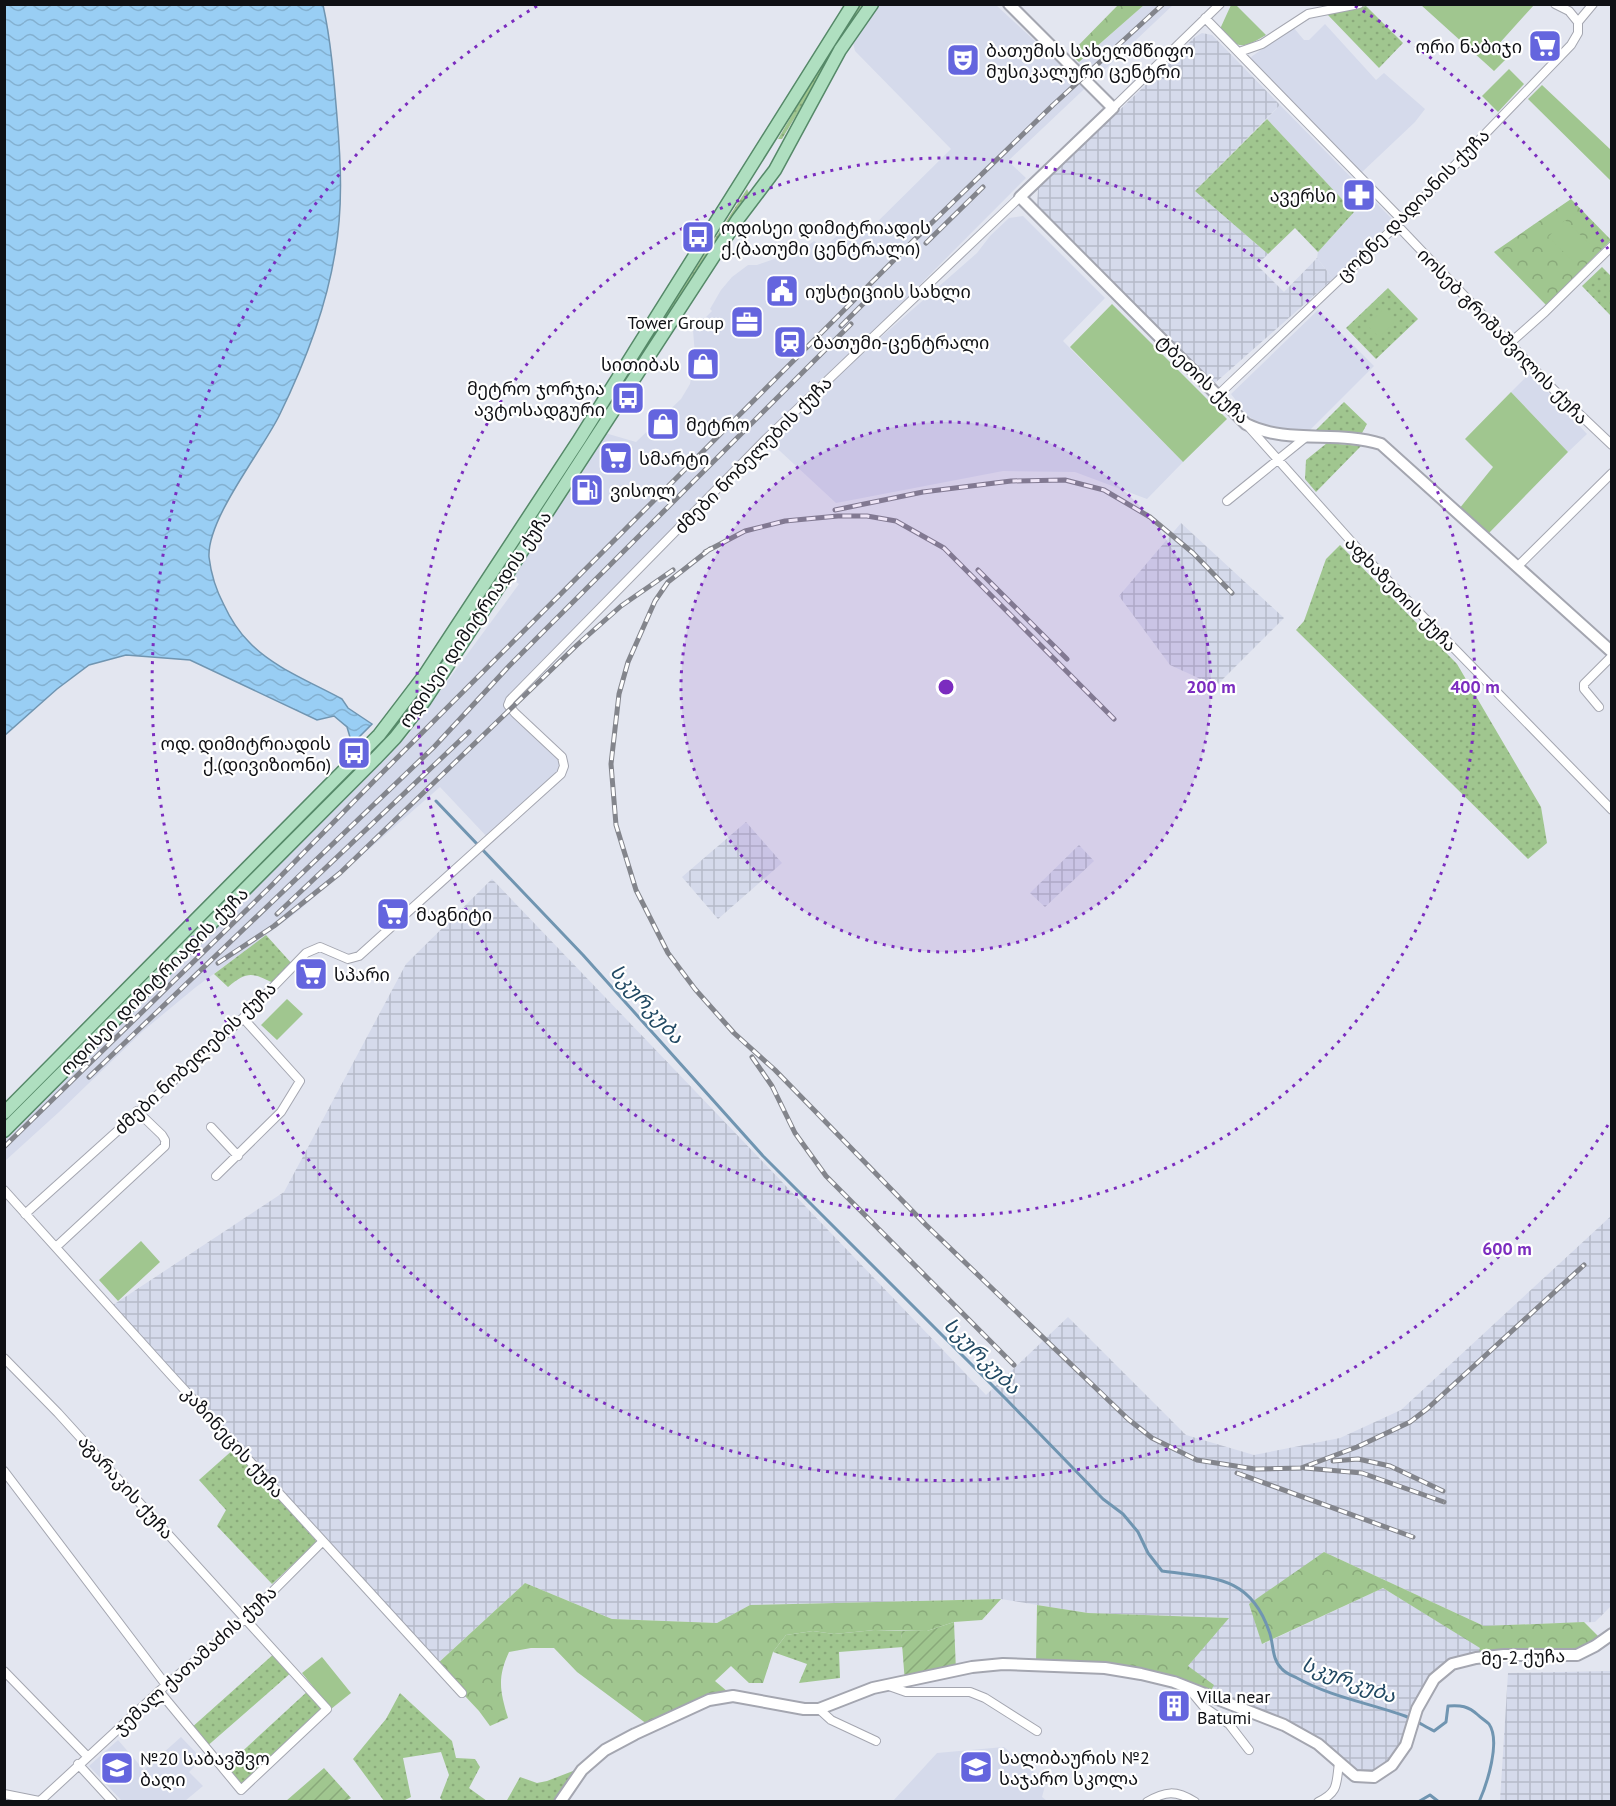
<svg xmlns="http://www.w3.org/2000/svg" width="1616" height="1806" viewBox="0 0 1616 1806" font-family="'PT Sans','Noto Sans Georgian',sans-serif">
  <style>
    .built { fill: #d5daeb }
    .industrial { fill: url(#industrial-grid) }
    .grass { fill: url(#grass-dots) }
    .forest { fill: url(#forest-crowns) }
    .park { fill: #a0c68f }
    .garden { fill: url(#garden-furrows) }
    .water { fill: url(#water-waves); stroke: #7095b1; stroke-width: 1.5 }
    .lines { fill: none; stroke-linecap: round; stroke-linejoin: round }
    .stream { stroke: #7095b1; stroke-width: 3 }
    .street-casing { stroke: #a4a6b0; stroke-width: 10 }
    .secondary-casing { stroke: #a4a6b0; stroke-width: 14 }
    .primary-casing { stroke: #558968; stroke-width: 15 }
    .street { stroke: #fff; stroke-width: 8 }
    .secondary { stroke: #fff; stroke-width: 10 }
    .primary { stroke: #afdfc0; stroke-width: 12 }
    .rail-casing { stroke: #83858c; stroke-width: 5 }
    .rail { stroke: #fff; stroke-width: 3; stroke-dasharray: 9; stroke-linecap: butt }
    .ring { fill: none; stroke: #7b2cbf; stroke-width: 3; stroke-dasharray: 3 6 }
    .labels { text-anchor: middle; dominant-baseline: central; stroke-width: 4.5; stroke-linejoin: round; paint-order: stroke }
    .poi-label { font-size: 18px; fill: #0f1014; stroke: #fff; text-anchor: start }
    .street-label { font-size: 18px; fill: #0f1014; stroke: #fff }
    .water-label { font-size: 20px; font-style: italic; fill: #214963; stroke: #fff }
    .centre { fill: #7b2cbf; stroke: #fff; stroke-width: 3 }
    .ring-label { font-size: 18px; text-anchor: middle; font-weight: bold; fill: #7b2cbf; stroke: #fff; stroke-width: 4.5; stroke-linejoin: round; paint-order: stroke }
  </style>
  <defs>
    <pattern id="industrial-grid" width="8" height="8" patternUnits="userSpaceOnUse" patternTransform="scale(1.5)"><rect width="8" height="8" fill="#d5daeb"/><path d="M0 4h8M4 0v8" fill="none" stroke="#b6bac9"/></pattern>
    <pattern id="grass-dots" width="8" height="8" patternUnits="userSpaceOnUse" patternTransform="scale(1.5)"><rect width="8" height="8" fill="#a0c68f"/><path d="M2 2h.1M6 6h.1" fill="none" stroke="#89a97a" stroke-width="1.8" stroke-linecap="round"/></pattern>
    <pattern id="forest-crowns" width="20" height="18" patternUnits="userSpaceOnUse" patternTransform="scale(1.5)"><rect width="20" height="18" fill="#a0c68f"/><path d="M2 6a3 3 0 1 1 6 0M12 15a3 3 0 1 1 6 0" fill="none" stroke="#89a97a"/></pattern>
    <pattern id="garden-furrows" width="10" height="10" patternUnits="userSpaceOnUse" patternTransform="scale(1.5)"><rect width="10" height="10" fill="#a0c68f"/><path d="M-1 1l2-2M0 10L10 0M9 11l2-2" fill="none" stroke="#89a97a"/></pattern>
    <pattern id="water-waves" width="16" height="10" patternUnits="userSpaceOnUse" patternTransform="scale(1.5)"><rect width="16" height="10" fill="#99cef4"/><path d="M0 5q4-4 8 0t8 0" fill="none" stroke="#83b0d0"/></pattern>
  </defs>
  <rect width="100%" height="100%" fill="#e3e6f0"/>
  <path class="built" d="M876,5H996L1068,72L1144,5H1173L1008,161L1026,178L776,429L977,253L990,236L1009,218L1023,216L1105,298L1063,341L1183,462L1147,499L1075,472L1003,471L836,503L767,439L508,705L562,757L561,774L489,839L440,787L297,912L196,987L144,1030L59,1112L5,1161V1140L323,818L407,736L519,584L510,578L605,433L636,442L681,399L690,384L695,355L693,330L712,311L710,309L721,290L732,277L748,265H757L803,249L814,241L824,248L841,232L843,234L851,226L862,237L951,149L855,51L853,43L858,30Z
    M1325,24L1376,80L1384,73L1425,109L1415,122L1360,174L1254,66L1251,57L1293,27L1304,40H1309Z
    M1280,105L1391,218V223L1333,279L1317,258L1318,252L1354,212L1267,119Z
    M1318,310L1374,366L1307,433L1284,432L1264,426L1248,416L1231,394Z
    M1530,373L1587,434L1568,452L1511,392Z
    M181,1737L202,1759L189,1772L203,1786L185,1801H122L89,1766L118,1740L144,1770Z
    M1004,1747L1046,1782L1042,1797L1047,1801H893L937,1753Z"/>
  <path class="industrial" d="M1202,33L1212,35L1280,105L1195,191L1268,254L1257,265L1284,292L1317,258L1333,279L1215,383L1105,277L1037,206L1038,189L1195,37Z
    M1181,523L1284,618L1216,686L1170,665L1119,596Z
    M746,822L782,863L718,919L682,877Z
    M1079,845L1094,861L1045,907L1030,893Z
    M492,879L986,1395L1068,1317L1186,1435L1254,1455L1340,1438L1401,1410L1611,1216V1606L1595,1622L1484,1626L1324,1552L1263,1644L1383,1588L1481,1648L1476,1658L1434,1679L1406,1745L1374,1777L1355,1776L1318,1744L1208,1696L1188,1666L1228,1618L1088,1613L1001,1599L750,1605L717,1623L612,1619L525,1583L436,1665L110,1307L284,1192L406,964Z
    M1611,1671V1801H1500L1508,1673Z"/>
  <path class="grass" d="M858,5H862L782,139H778L841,31Z
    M1366,6L1403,43L1379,68L1327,14Z
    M1267,119L1354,212L1318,252L1295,228L1268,254L1195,191Z
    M747,189L749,193L429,685L386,739L5,1124V1120L384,737L427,683Z
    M1602,267L1611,276V316L1582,286Z
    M1388,288L1418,319L1376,359L1346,328Z
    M1344,402L1367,424L1362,433L1316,430Z
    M1327,443L1361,446L1316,492L1305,479L1306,460Z
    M1340,545L1457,664L1541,807L1547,843L1528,859L1296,630L1304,621L1326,559Z
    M266,935L293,965L275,984C253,973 248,970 228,987L214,974Z
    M235,1448L317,1542L272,1584L217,1526L226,1510L199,1480Z
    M875,1630L901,1631L903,1647L839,1652L840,1678L799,1683L807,1664L773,1652L786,1635L813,1631L834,1634Z
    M276,1652L293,1671L205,1748L190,1729Z
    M310,1689L327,1709L241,1790L223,1769Z
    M400,1693L452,1741L456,1758L475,1759L480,1767L469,1788L487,1801H443L440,1798L449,1775L441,1752L403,1758L411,1797L403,1801H384L353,1759L386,1719Z
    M586,1766L560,1801L506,1802L520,1777L537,1783L547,1781Z"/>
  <path class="forest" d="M1118,5H1144L1079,62L1070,54Z
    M1571,199L1611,240L1546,305L1494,252Z
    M1324,1552L1484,1626L1584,1622L1603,1641L1584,1652L1476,1658L1480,1648L1383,1588L1262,1644L1249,1604Z
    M525,1583L612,1619L717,1623L750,1605L1001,1599L982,1620L954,1622L927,1631L875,1630L834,1634L813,1631L786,1635L773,1652L763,1683H749L731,1666L715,1681L728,1692L651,1727L577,1672L554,1648H531L509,1652C497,1678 500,1691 508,1718L490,1726L479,1711L436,1665Z
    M1037,1605L1088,1613L1229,1618L1188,1666L1214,1685L1208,1696L1174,1682L1036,1664Z"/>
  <path class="park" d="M1231,5H1236L1266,35C1243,49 1237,50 1220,29Z
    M1421,5L1532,4L1534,5L1497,46L1507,58L1494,71Z
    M1509,69L1524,84L1498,112L1482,96Z
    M1542,85L1611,150V181L1528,99Z
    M1565,220L1591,245L1574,262L1548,237Z
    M1112,304L1227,419L1183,462L1070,347Z
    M1385,308L1397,320L1379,337L1367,325Z
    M1511,392L1568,452L1489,533L1459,509L1493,467L1465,439Z
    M287,999L303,1014L277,1040L261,1025Z
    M141,1241L160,1262L118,1301L99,1280Z
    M322,1657L351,1693L331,1709L302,1673Z"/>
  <path class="garden" d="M954,1622L956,1671L905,1683L901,1631H927Z
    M324,1768L351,1798L346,1801H286Z"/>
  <path class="water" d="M5,4L323,5C331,41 334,80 337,117C341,163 343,208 335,253C326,309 304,365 279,416C261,452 207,519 209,557C211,574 216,590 224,605C230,618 239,632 249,642C272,667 313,683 342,699L348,708L372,724L352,744L347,727L334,716L317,720L190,660L126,655L89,665L57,689L5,735Z"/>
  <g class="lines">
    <path class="stream" d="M436,801L583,955L763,1156L1005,1398L1103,1499L1123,1514L1138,1532L1148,1553L1162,1571C1212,1578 1250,1575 1269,1631C1274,1643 1271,1659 1282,1669C1285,1673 1293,1676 1297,1678C1331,1697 1369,1703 1405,1716C1415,1720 1424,1726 1434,1731L1446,1722L1448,1706C1461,1705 1468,1706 1478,1715C1481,1718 1486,1721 1489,1724C1501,1741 1487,1784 1479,1802
      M1418,1802L1430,1795L1439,1802"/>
    <defs>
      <path id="street" d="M1555,4L1569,11L1578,22
        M1205,18L1402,220
        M1239,52L1262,44L1308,14L1359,4
        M1113,108L1220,4
        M1397,225L1554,390L1612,445
        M1510,343L1545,312L1612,246
        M1218,395L1402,220L1571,45L1578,33V22L1593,4
        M1247,425L1366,558L1612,810
        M1227,501L1306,437
        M1517,567L1612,473
        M1599,707L1584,689V684L1612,656
        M211,1127L238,1156
        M216,1176L281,1112L300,1081L243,1018
        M4,1190L170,1374L462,1693
        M25,1214L243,1018L306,953L320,947L348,959L359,956L561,774L564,766L562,757L515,713L508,705L510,700L766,439L1020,197
        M56,1247L165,1146V1140L162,1135L137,1111
        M4,1358L58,1413L327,1709L241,1790L159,1691
        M4,1471L166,1685
        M4,1671L87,1756
        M889,1686L906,1692H970L985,1698L1037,1731
        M1189,1689L1204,1707L1229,1724L1249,1750
        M819,1709L831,1720L876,1741
        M78,1764L113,1802
        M4,1794L39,1801
        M39,1802L166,1685L246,1618L323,1541
        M1147,1802C1165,1791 1176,1790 1195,1802
        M1318,1802C1339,1792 1336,1784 1339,1763"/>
      <path id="secondary" d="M1009,4L1113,108L1020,197L1246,424C1288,445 1337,430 1381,444L1612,652
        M560,1802L582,1770L605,1750L635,1734L709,1700L733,1696L804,1709H819L873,1688L972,1667L1003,1664L1105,1668L1141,1674L1174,1682L1284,1725L1318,1744L1355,1776L1374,1777L1392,1765L1406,1745L1417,1709L1434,1679L1452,1664L1476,1658L1504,1655H1577L1595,1646L1612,1634"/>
      <path id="primary" d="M4,1113L379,735L424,676L579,440L853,4
        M4,1131L375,759L395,738L425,700L738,219L775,170L840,50L872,4"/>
    </defs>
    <use href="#street" class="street-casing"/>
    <use href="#secondary" class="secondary-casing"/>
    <use href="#primary" class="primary-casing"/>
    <use href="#street" class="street"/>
    <use href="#secondary" class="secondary"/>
    <use href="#primary" class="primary"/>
    <defs>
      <path id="rail" d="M926,243L983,187
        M841,326L869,298
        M835,510L923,492L1011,481L1065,480L1104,490L1150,517L1193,553L1232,593
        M710,549L668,582L655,601L628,662L619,694L611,764L616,825L636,890L668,953L695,989L734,1033L775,1070L926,1225L1128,1419L1152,1438L1197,1460L1255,1469L1301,1468L1357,1447L1410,1422L1427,1409L1584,1265
        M705,552L745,531L785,521L838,516H867L896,521L944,548L1114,719
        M978,570L1067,659
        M277,914L469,732
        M218,963L274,926L340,873L577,645L621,606L673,570
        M752,1057L772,1086L795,1133L826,1176L1014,1365
        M89,1077L434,747L510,665L851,324
        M4,1147L271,886L374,781L913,241L1053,105L1163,4
        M1333,1461L1358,1459L1390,1466L1443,1491
        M1305,1468L1362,1473L1444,1502
        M1237,1473L1413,1537"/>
    </defs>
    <use href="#rail" class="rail-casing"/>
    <use href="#rail" class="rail"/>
  </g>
  <circle cx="946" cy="687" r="265" fill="#7b2cbf" fill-opacity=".12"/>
  <g class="ring">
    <circle cx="946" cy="687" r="265"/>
    <circle cx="946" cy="687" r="529"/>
    <path d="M1608 1125A794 794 0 1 1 537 6M1355 6A794 794 0 0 1 1608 249"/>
  </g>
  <defs>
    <symbol id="supermarket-square" viewBox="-11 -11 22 22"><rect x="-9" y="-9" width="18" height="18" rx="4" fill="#6465de" stroke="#fff"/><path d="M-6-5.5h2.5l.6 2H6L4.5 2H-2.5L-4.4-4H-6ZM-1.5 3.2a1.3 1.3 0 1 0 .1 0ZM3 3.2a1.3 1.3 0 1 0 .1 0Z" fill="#fff"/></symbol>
    <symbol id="theatre-square" viewBox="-11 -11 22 22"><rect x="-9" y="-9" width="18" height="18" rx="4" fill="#6465de" stroke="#fff"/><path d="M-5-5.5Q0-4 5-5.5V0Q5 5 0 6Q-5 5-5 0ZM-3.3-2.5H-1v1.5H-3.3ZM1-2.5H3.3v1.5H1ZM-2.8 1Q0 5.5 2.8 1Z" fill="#fff"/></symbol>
    <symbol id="pharmacy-square" viewBox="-11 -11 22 22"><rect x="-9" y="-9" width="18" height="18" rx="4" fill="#6465de" stroke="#fff"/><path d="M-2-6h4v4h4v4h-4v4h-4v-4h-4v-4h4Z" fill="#fff"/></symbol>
    <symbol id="bus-square" viewBox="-11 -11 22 22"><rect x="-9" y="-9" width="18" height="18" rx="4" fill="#6465de" stroke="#fff"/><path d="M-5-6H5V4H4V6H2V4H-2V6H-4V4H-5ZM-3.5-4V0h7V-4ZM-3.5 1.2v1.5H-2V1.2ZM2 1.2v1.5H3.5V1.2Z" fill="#fff"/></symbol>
    <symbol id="civic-square" viewBox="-11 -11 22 22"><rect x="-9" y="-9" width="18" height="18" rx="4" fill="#6465de" stroke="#fff"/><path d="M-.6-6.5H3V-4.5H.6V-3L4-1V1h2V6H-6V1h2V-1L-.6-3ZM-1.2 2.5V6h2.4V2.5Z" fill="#fff"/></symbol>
    <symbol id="office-square" viewBox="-11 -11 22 22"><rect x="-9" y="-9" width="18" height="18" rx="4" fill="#6465de" stroke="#fff"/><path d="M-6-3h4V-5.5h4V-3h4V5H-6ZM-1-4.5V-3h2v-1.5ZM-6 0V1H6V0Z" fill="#fff"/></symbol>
    <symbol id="station-square" viewBox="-11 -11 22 22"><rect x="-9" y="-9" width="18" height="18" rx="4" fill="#6465de" stroke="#fff"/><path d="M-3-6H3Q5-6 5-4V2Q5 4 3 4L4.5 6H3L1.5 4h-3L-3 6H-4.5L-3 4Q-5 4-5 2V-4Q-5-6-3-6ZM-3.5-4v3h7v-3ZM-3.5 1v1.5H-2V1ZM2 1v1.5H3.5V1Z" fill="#fff"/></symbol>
    <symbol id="shop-square" viewBox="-11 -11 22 22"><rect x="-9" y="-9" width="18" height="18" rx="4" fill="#6465de" stroke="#fff"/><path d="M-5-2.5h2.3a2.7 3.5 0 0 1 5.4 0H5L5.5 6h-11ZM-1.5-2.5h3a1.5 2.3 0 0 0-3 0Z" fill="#fff"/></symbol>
    <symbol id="fuel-square" viewBox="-11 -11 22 22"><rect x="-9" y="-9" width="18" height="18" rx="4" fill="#6465de" stroke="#fff"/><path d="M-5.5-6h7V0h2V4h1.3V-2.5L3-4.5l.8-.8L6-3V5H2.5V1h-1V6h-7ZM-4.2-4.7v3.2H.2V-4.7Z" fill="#fff"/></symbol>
    <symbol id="building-square" viewBox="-11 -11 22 22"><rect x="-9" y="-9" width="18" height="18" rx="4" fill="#6465de" stroke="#fff"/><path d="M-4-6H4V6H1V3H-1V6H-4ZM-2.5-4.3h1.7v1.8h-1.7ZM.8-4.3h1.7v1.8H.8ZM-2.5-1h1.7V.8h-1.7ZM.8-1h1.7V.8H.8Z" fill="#fff"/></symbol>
    <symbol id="school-square" viewBox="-11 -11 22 22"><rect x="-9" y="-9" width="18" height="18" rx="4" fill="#6465de" stroke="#fff"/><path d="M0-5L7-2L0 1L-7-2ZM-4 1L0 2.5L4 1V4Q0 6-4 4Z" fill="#fff"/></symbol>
  </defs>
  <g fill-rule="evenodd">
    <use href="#supermarket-square" x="1526" y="27" width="38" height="38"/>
    <use href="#theatre-square" x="944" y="41" width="38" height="38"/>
    <use href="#pharmacy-square" x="1340" y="176" width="38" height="38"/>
    <use href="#bus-square" x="679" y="218" width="38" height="38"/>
    <use href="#civic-square" x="763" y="272" width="38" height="38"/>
    <use href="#office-square" x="728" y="303" width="38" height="38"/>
    <use href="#station-square" x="771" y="323" width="38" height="38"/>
    <use href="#shop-square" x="684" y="345" width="38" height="38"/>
    <use href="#bus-square" x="609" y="379" width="38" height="38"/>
    <use href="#shop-square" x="644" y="405" width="38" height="38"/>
    <use href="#supermarket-square" x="597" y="439" width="38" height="38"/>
    <use href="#fuel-square" x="568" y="471" width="38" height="38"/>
    <use href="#bus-square" x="335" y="734" width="38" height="38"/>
    <use href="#supermarket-square" x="374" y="895" width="38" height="38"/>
    <use href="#supermarket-square" x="292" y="955" width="38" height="38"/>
    <use href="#building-square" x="1155" y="1687" width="38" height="38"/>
    <use href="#school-square" x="957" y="1748" width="38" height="38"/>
    <use href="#school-square" x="98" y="1749" width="38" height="38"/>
  </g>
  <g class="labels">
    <g class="poi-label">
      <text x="1522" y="46" text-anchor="end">ორი ნაბიჯი</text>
      <text x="986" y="50">ბათუმის სახელმწიფო<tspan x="986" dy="21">მუსიკალური ცენტრი</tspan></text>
      <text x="1336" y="195" text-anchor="end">ავერსი</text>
      <text x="721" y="227">ოდისეი დიმიტრიადის<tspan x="721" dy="21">ქ.(ბათუმი ცენტრალი)</tspan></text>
      <text x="805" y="291">იუსტიციის სახლი</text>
      <text x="724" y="322" text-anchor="end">Tower Group</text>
      <text x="813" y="342">ბათუმი-ცენტრალი</text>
      <text x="680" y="364" text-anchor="end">სითიბას</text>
      <text x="605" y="388" text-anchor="end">მეტრო ჯორჯია<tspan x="605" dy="21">ავტოსადგური</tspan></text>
      <text x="686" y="424">მეტრო</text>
      <text x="639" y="458">სმარტი</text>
      <text x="610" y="490">ვისოლ</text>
      <text x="331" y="743" text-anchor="end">ოდ. დიმიტრიადის<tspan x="331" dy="21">ქ.(დივიზიონი)</tspan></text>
      <text x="416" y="914">მაგნიტი</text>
      <text x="334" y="974">სპარი</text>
      <text x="1197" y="1696">Villa near<tspan x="1197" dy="21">Batumi</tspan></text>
      <text x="999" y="1757">სალიბაურის №2<tspan x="999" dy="21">საჯარო სკოლა</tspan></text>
      <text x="140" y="1758">№20 საბავშვო<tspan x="140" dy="21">ბაღი</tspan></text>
    </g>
    <g class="street-label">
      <text transform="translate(1413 205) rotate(-45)">ცოტნე დადიანის ქუჩა</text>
      <text transform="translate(1503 336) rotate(46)">იოსებ გრიშაშვილის ქუჩა</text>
      <text transform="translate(1203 379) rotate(44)">ტბეთის ქუჩა</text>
      <text transform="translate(753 455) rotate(-45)">ძმები ნობელების ქუჩა</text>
      <text transform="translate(1401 594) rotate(46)">აფხაზეთის ქუჩა</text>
      <text transform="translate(475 619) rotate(-56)">ოდისეი დიმიტრიადის ქუჩა</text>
      <text transform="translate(154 981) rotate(-45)">ოდისეი დიმიტრიადის ქუჩა</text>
      <text transform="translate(195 1058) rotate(-43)">ძმები ნობელების ქუჩა</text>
      <text transform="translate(233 1442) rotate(48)">კაზინეცის ქუჩა</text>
      <text transform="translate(126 1487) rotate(48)">აგარაკის ქუჩა</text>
      <text transform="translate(1523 1657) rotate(-2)">მე-2 ქუჩა</text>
      <text transform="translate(195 1660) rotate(-42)">ჯემალ ქათამაძის ქუჩა</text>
    </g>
    <g class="water-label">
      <text transform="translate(647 1004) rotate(48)">სკურკუბა</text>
      <text transform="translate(982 1356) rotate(45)">სკურკუბა</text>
      <text transform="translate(1349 1680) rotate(20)">სკურკუბა</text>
    </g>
  </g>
  <circle cx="946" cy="687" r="9" class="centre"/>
  <g class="ring-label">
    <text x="1211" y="693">200 m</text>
    <text x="1475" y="693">400 m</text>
    <text x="1507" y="1255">600 m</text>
  </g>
  <rect width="1616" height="1806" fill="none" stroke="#0f1014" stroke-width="12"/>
</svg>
